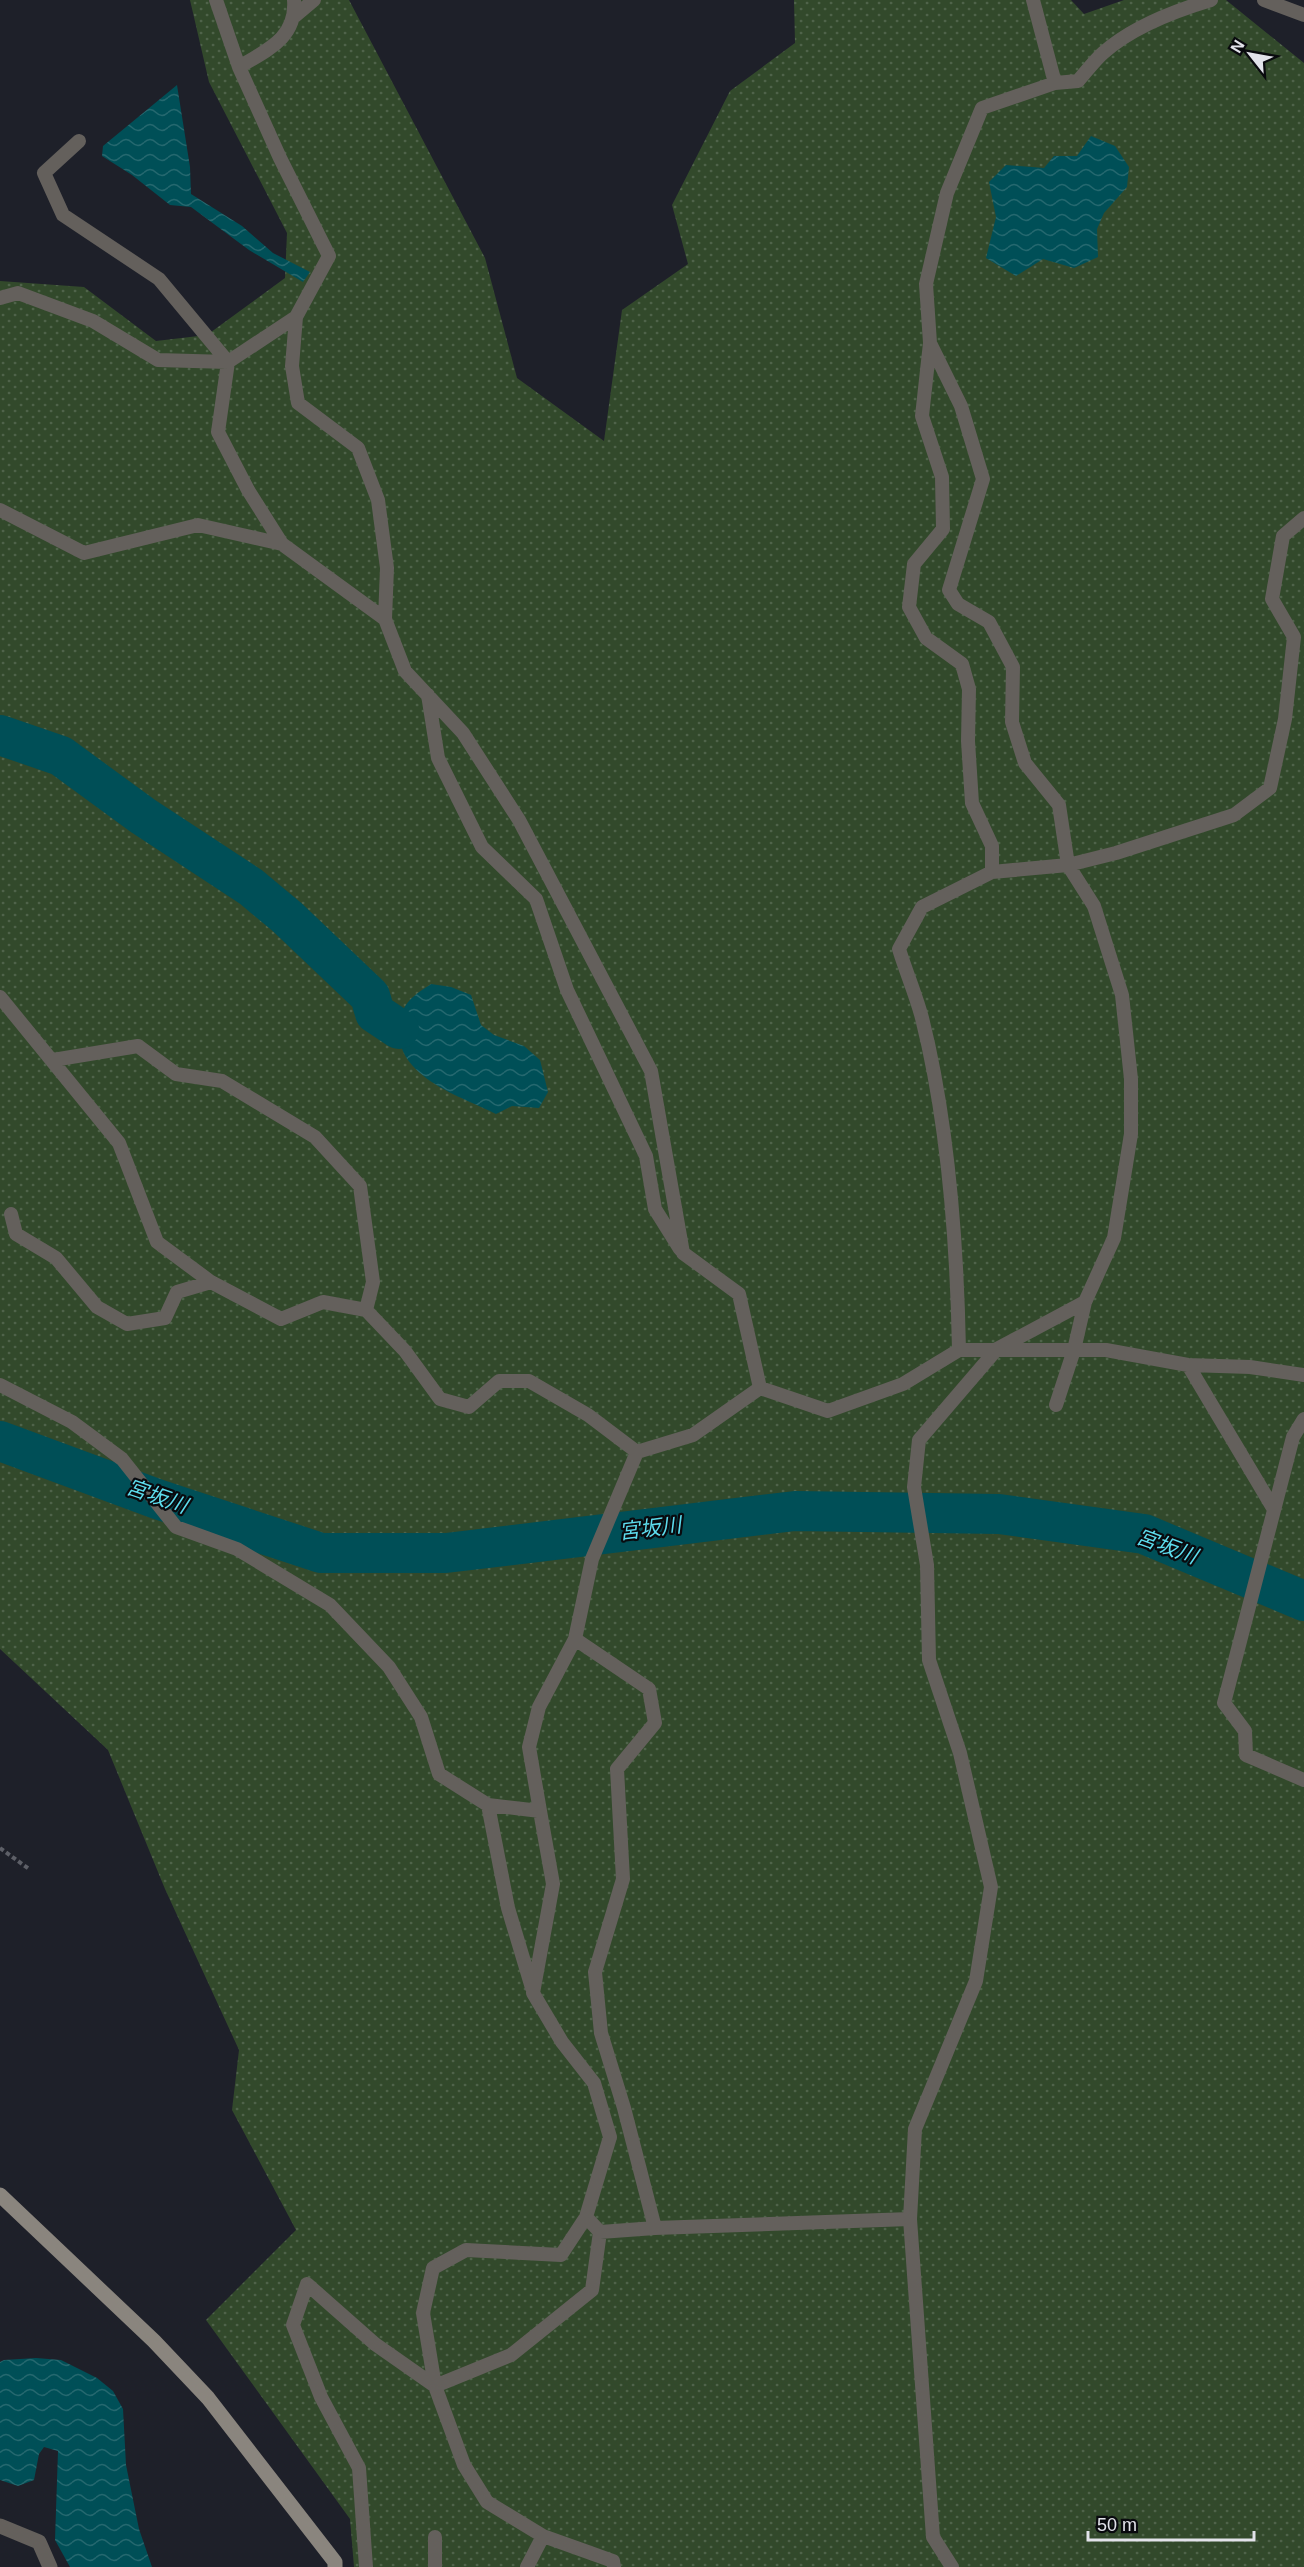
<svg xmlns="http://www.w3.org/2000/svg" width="1304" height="2567" viewBox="0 0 1304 2567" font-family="Helvetica,'Noto Sans JP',sans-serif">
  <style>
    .grass { fill: url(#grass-dots) }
    .water { fill: url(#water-waves) }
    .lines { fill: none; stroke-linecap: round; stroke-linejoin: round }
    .river { stroke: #004f57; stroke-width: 40 }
    .path { stroke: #5d5f67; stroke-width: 4; stroke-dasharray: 4.5 3; stroke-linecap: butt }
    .lane { stroke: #64605c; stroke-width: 14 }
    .street { stroke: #64605c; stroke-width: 15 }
    .secondary { stroke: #8a857e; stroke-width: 15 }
    .labels { text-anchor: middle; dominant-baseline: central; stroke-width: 4.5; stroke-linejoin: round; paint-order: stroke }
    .water-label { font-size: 21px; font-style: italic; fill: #5ddced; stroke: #090a0e }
  </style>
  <defs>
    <pattern id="grass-dots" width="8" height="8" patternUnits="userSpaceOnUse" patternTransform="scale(1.5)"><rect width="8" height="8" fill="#32492b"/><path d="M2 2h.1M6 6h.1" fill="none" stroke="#4f634a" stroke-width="1.8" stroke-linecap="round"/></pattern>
    <pattern id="water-waves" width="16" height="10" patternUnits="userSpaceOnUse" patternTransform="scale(1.5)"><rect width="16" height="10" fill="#004f57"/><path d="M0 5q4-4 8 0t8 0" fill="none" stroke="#25686f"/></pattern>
  </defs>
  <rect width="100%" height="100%" fill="#1e2029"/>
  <path class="grass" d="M190,0H349L485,258L517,378L604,441L622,310L688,264L672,205L730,91L795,43L794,0H1071L1084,14L1124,0H1226L1304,63V2567H354L350,2519L206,2320L296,2230L232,2110L239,2050L165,1889L108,1750L0,1649V281L84,287L156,341L207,335L285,278L287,233L209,82Z"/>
  <path class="water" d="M177,85L190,167L191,194L242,226L273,253L310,272L303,282L249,250L191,207L170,205L132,175L102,156L103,146Z
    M1091,136L1115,146L1129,167L1127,187L1104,213L1097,229L1098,257L1074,268L1043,259L1016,276L986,258L996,217L989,182L1006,165L1044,168L1054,156H1077Z
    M431,984L451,987L471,995L481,1025L494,1035L524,1046L540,1060L548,1092L539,1108L512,1106L496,1114C460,1096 395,1077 399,1027C401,1003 413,996 431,984Z
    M36,2358L61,2360L97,2378L113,2391L123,2409L126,2465L139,2529L152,2567H70L55,2540L58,2451L44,2447L39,2454L34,2480L18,2486L0,2480V2362L4,2360Z"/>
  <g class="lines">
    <path class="river" d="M0,735L61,756L143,816L251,887L287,917L370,996L375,1013L399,1029
      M0,1441L157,1499L321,1553H446L795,1511L999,1514L1144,1534L1304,1601"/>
    <path class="path" d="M0,1848L29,1869"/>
    <path class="lane" d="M216,0L239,67C267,50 297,38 294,0
      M1033,0L1055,83L1078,81C1086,72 1094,61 1103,53C1132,27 1174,11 1211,0
      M1264,0L1304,15
      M295,16L314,0
      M1055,83L982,108L947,193L926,284L930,343L961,406L983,479L949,590L958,604L989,622L1013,667L1012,722L1025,763L1059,805L1068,865L1116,853L1234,815L1270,788L1285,719L1294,637L1272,599L1283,536L1304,518
      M79,141L44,173L63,215L159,279L228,362L218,432L248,490L282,544
      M0,298L18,293L93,321L158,360L228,362L296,317L329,256L280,158L239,67
      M296,317L292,366L298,403L358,448L378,500L387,568L385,619
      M930,343L922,416L942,477L943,529L914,564L909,607L926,638L962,664L969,689L968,741L972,803L992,846V872
      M0,510L84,553L198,525L282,544L385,619L405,671L463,733L519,820L651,1071L683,1253L739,1294L760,1388
      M428,695L438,758L482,847L536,899L567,990L646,1156L655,1209L680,1249
      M0,997L119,1143L157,1242L211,1282L281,1319L323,1302L366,1310L405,1351L440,1399L469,1407L499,1381H529L588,1415L637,1452L693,1435L760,1388L828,1411L903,1384L959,1350H1106L1188,1365L1250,1367L1304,1375
      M53,1060L138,1046L176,1074L222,1081L315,1137L360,1186L373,1282L366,1310
      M11,1214L16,1234L56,1258L97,1307L127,1324L165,1318L177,1292L211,1282
      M959,1350C957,1243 948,1122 922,1018C916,995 906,972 899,949L922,907L992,872L1068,865L1094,906L1122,995L1131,1079V1134L1114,1238L1085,1302
      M1188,1365L1273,1508
      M0,1385L72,1422L122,1459L176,1527L237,1549L330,1605L389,1667L421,1717L439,1774L488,1805L540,1811L553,1884L533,1993L562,2042L594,2083L610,2137L586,2217L600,2232L592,2290L511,2355L435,2386L375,2344L307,2284L293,2325L321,2397L359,2468L366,2567
      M1304,1419L1293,1437L1224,1703L1245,1731L1246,1755L1304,1780
      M575,1639L592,1559L637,1452
      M488,1805L508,1908L532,1988
      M540,1811L529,1747L539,1707L575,1639L649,1689L655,1723L617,1769L623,1879L595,1972L601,2033L624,2108L655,2228L600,2232
      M910,2219L915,2129L976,1981L991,1887L960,1753L929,1660L927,1565L914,1487L919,1440L997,1349L1085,1302L1074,1350L1056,1405
      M655,2228L910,2219L933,2537L952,2567
      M543,2536L613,2561L614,2567
      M435,2537V2567
      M527,2567L543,2536L487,2502L464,2465L435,2386L423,2313L433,2268L466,2250L561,2255L586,2217"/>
    <path class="street" d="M0,2526L39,2542L50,2567"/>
    <path class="secondary" d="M0,2195L154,2341L208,2398L335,2562V2567"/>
  </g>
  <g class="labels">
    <g class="water-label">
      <text transform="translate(157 1496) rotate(19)">宮坂川</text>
      <text transform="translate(650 1528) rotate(-7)">宮坂川</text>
      <text transform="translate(1167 1546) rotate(20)">宮坂川</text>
    </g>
  </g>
  <g transform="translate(1250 54) rotate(301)" stroke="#090a0e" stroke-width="4.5" paint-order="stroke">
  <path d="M0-4.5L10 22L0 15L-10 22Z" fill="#e2e3ea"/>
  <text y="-9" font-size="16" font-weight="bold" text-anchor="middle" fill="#e2e3ea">N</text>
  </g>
  <path d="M1088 2531v9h166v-9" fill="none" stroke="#e2e3ea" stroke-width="3"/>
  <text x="1097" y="2531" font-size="18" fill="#e2e3ea" stroke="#090a0e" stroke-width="4.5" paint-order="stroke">50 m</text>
</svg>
